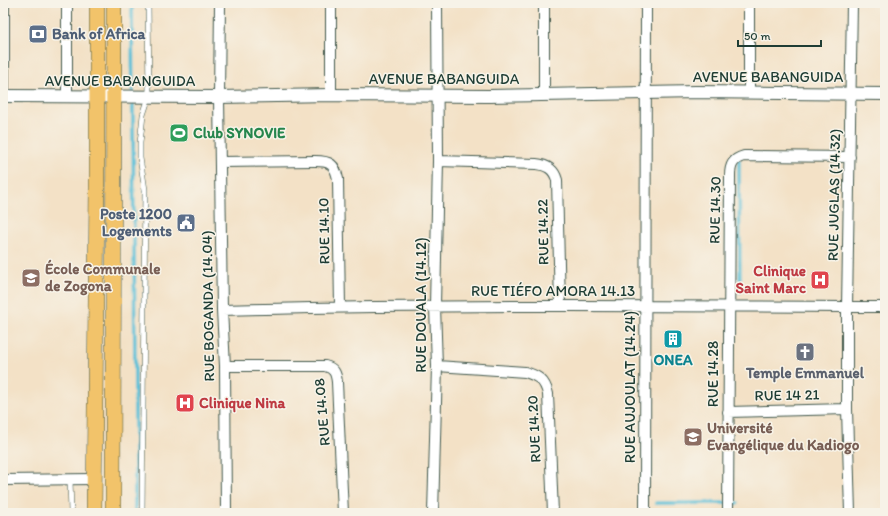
<svg xmlns="http://www.w3.org/2000/svg" width="888" height="516" viewBox="0 0 888 516" font-family="Itim,sans-serif">
  <style>
    .lines { fill: none; stroke-linecap: round; stroke-linejoin: round }
    .stream { stroke: #5bc0d8; stroke-width: 3.5 }
    .service-casing { stroke: #3f564a; stroke-width: 6 }
    .minor-casing { stroke: #3f564a; stroke-width: 12 }
    .tertiary-casing { stroke: #3f564a; stroke-width: 14 }
    .primary-casing { stroke: #3f564a; stroke-width: 16 }
    .service { stroke: #fff; stroke-width: 5 }
    .minor { stroke: #fff; stroke-width: 10 }
    .tertiary { stroke: #fff; stroke-width: 12 }
    .primary { stroke: #f2c36a; stroke-width: 15 }
    .labels { text-anchor: middle; dominant-baseline: central; stroke-width: 3; stroke-linejoin: round; paint-order: stroke }
    .service-label { font-size: 15px; font-weight: bold; fill: #4e5e75; stroke: #f7f3e8; text-anchor: start }
    .street-label { font-size: 15px; fill: #1f3d34; stroke: #f7f3e8 }
    .leisure-label { font-size: 15px; font-weight: bold; fill: #27864d; stroke: #f7f3e8; text-anchor: start }
    .education-label { font-size: 15px; font-weight: bold; fill: #785e54; stroke: #f7f3e8; text-anchor: start }
    .health-label { font-size: 15px; font-weight: bold; fill: #be3a42; stroke: #f7f3e8; text-anchor: end }
    .culture-label { font-size: 15px; font-weight: bold; fill: #0d838f; stroke: #f7f3e8 }
    .worship-label { font-size: 15px; font-weight: bold; fill: #5b616d; stroke: #f7f3e8 }
  </style>
  <rect width="100%" height="100%" fill="#f7f3e8"/>
  <filter id="ink" filterUnits="userSpaceOnUse"><feTurbulence type="fractalNoise" baseFrequency=".025" numOctaves="2"/><feDisplacementMap in="SourceGraphic" scale="8" xChannelSelector="R" yChannelSelector="G"/><feConvolveMatrix kernelMatrix="1 2 1 2 8 2 1 2 1" color-interpolation-filters="sRGB"/></filter>
  <filter id="wash" filterUnits="userSpaceOnUse"><feTurbulence type="fractalNoise" baseFrequency=".012" numOctaves="4" result="noise"/><feDisplacementMap in="SourceGraphic" scale="16" xChannelSelector="R" yChannelSelector="G"/><feGaussianBlur stdDeviation="0.9" result="paint"/><feColorMatrix in="noise" values="0 0 0 0 0 0 0 0 0 0 0 0 0 0 0 0 0 1.4 0 .05"/><feComposite in="paint" operator="in"/></filter>
  <g filter="url(#wash)">
    <rect width="100%" height="100%" fill="#f3e1c6"/>
    <g class="lines">
      <path class="stream" d="M132,3C133,173 136,343 135,513
        M739,160L740,292
        M656,503H738"/>
    </g>
  </g>
  <g filter="url(#ink)">
    <g class="lines">
      <defs>
        <path id="service" d="M70,479L71,513
          M142,513L145,190L140,158V143L143,115L149,97L148,3"/>
        <path id="minor" d="M67,3V97
          M220,3L219,97L222,310L225,366L226,513
          M331,3V95
          M749,93V3
          M544,94V3
          M4,95V3
          M438,161L536,164C547,165 554,169 557,180L560,306
          M221,162L315,161C330,161 335,164 338,179L340,307
          M222,310C443,304 664,306 885,307
          M225,366H325C334,368 336,373 337,382L343,513
          M437,366L525,372C538,376 545,380 548,394L553,513
          M728,412L847,409
          M3,480L93,479
          M433,513L437,366L435,306L438,161L437,3
          M645,513L646,3
          M728,513L730,176C730,165 733,159 744,156L850,157
          M850,513L847,409V307L852,3"/>
        <path id="tertiary" d="M3,96L219,97L331,95L489,96L696,92L885,94"/>
        <path id="primary" d="M94,513L97,185V3
          M113,513L114,3"/>
      </defs>
      <use href="#service" class="service-casing"/>
      <use href="#minor" class="minor-casing"/>
      <use href="#tertiary" class="tertiary-casing"/>
      <use href="#primary" class="primary-casing"/>
      <use href="#service" class="service"/>
      <use href="#minor" class="minor"/>
      <use href="#tertiary" class="tertiary"/>
      <use href="#primary" class="primary"/>
    </g>
  </g>
  <defs>
    <symbol id="bank-square" viewBox="-11 -11 22 22"><rect x="-9" y="-9" width="18" height="18" rx="4" fill="#5c6f8a" stroke="#f7f3e8"/><path d="M-6-4H6V4H-6ZM0-2.3a2.3 2.3 0 1 0 0 4.6a2.3 2.3 0 1 0 0-4.6Z" fill="#fff"/></symbol>
    <symbol id="stadium-square" viewBox="-11 -11 22 22"><rect x="-9" y="-9" width="18" height="18" rx="4" fill="#2e9e5b" stroke="#f7f3e8"/><path d="M0-5a6.5 5 0 1 0 0 10a6.5 5 0 1 0 0-10ZM-3.5-1.8h7v3.6h-7Z" fill="#fff"/></symbol>
    <symbol id="civic-square" viewBox="-11 -11 22 22"><rect x="-9" y="-9" width="18" height="18" rx="4" fill="#5c6f8a" stroke="#f7f3e8"/><path d="M-.6-6.5H3V-4.5H.6V-3L4-1V1h2V6H-6V1h2V-1L-.6-3ZM-1.2 2.5V6h2.4V2.5Z" fill="#fff"/></symbol>
    <symbol id="school-square" viewBox="-11 -11 22 22"><rect x="-9" y="-9" width="18" height="18" rx="4" fill="#8d6e63" stroke="#f7f3e8"/><path d="M0-5L7-2L0 1L-7-2ZM-4 1L0 2.5L4 1V4Q0 6-4 4Z" fill="#fff"/></symbol>
    <symbol id="hospital-square" viewBox="-11 -11 22 22"><rect x="-9" y="-9" width="18" height="18" rx="4" fill="#e0444e" stroke="#f7f3e8"/><path d="M-5-5h3v3.5h4V-5h3V5h-3V1.5h-4V5h-3Z" fill="#fff"/></symbol>
    <symbol id="building-square" viewBox="-11 -11 22 22"><rect x="-9" y="-9" width="18" height="18" rx="4" fill="#0f9aa8" stroke="#f7f3e8"/><path d="M-4-6H4V6H1V3H-1V6H-4ZM-2.5-4.3h1.7v1.8h-1.7ZM.8-4.3h1.7v1.8H.8ZM-2.5-1h1.7V.8h-1.7ZM.8-1h1.7V.8H.8Z" fill="#fff"/></symbol>
    <symbol id="church-square" viewBox="-11 -11 22 22"><rect x="-9" y="-9" width="18" height="18" rx="4" fill="#6b7280" stroke="#f7f3e8"/><path d="M-1.2-6h2.4v3.5h3.3v2.4h-3.3V6h-2.4V-.1h-3.3v-2.4h3.3Z" fill="#fff"/></symbol>
    <symbol id="university-square" viewBox="-11 -11 22 22"><rect x="-9" y="-9" width="18" height="18" rx="4" fill="#8d6e63" stroke="#f7f3e8"/><path d="M0-5L7-2L0 1L-7-2ZM-4 1L0 2.5L4 1V4Q0 6-4 4Z" fill="#fff"/></symbol>
  </defs>
  <g fill-rule="evenodd">
    <use href="#bank-square" x="27" y="23" width="22" height="22"/>
    <use href="#stadium-square" x="168" y="122" width="22" height="22"/>
    <use href="#civic-square" x="175" y="212" width="22" height="22"/>
    <use href="#school-square" x="20" y="267" width="22" height="22"/>
    <use href="#hospital-square" x="809" y="269" width="22" height="22"/>
    <use href="#building-square" x="662" y="328" width="22" height="22"/>
    <use href="#church-square" x="794" y="341" width="22" height="22"/>
    <use href="#hospital-square" x="174" y="392" width="22" height="22"/>
    <use href="#university-square" x="682" y="426" width="22" height="22"/>
  </g>
  <g class="labels">
    <g class="service-label">
      <text x="52" y="34">Bank of Africa</text>
      <text x="172" y="214" text-anchor="end">Poste 1200<tspan x="172" dy="17">Logements</tspan></text>
    </g>
    <g class="street-label">
      <text x="768" y="77">AVENUE BABANGUIDA</text>
      <text x="444" y="79">AVENUE BABANGUIDA</text>
      <text x="120" y="81">AVENUE BABANGUIDA</text>
      <text transform="translate(834 195) rotate(-89)">RUE JUGLAS (14.32)</text>
      <text transform="translate(715 210) rotate(-89)">RUE 14.30</text>
      <text transform="translate(324 231) rotate(-91)">RUE 14.10</text>
      <text transform="translate(543 232) rotate(-91)">RUE 14.22</text>
      <text x="553" y="291">RUE TIÉFO AMORA 14.13</text>
      <text transform="translate(421 305) rotate(-90)">RUE DOUALA (14.12)</text>
      <text transform="translate(208 306) rotate(-91)">RUE BOGANDA (14.04)</text>
      <text transform="translate(713 374) rotate(-90)">RUE 14.28</text>
      <text transform="translate(630 387) rotate(-90)">RUE AUJOULAT (14.24)</text>
      <text transform="translate(787 395) rotate(-1)">RUE 14 21</text>
      <text transform="translate(322 412) rotate(-95)">RUE 14.08</text>
      <text transform="translate(534 429) rotate(-93)">RUE 14.20</text>
    </g>
    <g class="leisure-label">
      <text x="193" y="133">Club SYNOVIE</text>
    </g>
    <g class="education-label">
      <text x="45" y="269">École Communale<tspan x="45" dy="17">de Zogona</tspan></text>
      <text x="707" y="428">Université<tspan x="707" dy="17">Evangélique du Kadiogo</tspan></text>
    </g>
    <g class="health-label">
      <text x="806" y="271">Clinique<tspan x="806" dy="17">Saint Marc</tspan></text>
      <text x="199" y="403" text-anchor="start">Clinique Nina</text>
    </g>
    <g class="culture-label">
      <text x="673" y="360">ONEA</text>
    </g>
    <g class="worship-label">
      <text x="805" y="373">Temple Emmanuel</text>
    </g>
  </g>
  <rect width="888" height="516" fill="none" stroke="#f7f3e8" stroke-width="16"/>
  <path d="M738 40v6h83v-6" fill="none" stroke="#1f3d34" stroke-width="2"/>
  <text x="744" y="40" font-size="12" fill="#1f3d34" stroke="#f7f3e8" stroke-width="3" paint-order="stroke">50 m</text>
</svg>
